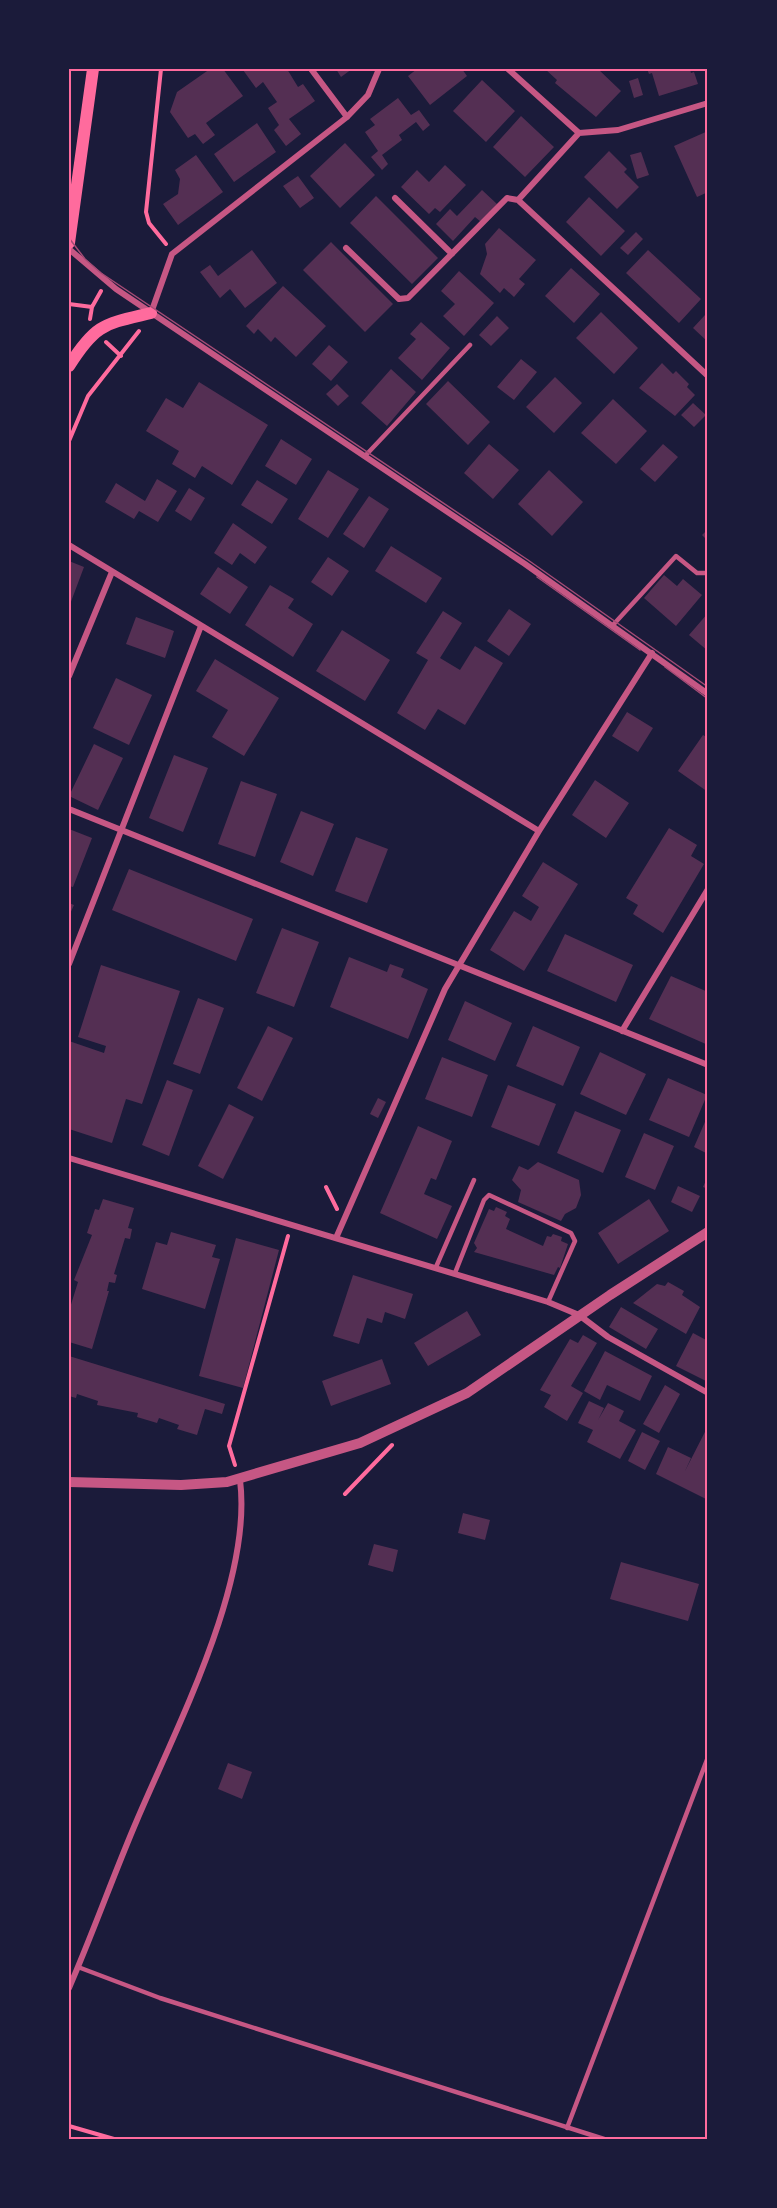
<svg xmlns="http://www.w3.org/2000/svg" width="777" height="2208" viewBox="0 0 777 2208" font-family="'Work Sans',sans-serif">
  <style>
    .building { fill: #542f53 }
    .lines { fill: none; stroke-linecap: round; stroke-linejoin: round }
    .path { stroke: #ff6b9d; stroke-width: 4 }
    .service { stroke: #c65784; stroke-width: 4.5 }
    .minor { stroke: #c65784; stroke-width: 6 }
    .tertiary { stroke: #c65784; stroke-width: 10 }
    .secondary { stroke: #ff6b9d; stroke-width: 12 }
    .tram { stroke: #a44b75; stroke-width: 1.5 }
    .neatline { fill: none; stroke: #ff6b9d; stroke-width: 2 }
  </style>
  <rect width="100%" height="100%" fill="#1b1b3a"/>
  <path class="building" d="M210,69H223L243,96L206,123L215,135L203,144L195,134L188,138L170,112L177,92Z
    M287,69L298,87L303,84L315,101L289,119L301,134L286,146L274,130L279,125L268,108L277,102L263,82L256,88L243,70Z
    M336,69H352L341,77Z
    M417,69H462L467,76L430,105L408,76Z
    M545,69H598L621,91L596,117L555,83L557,80Z
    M647,69H690L691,73L694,72L698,84L659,96L652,73L649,74Z
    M638,78L643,95L634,98L629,81Z
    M482,80L515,111L486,142L453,111Z
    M398,98L411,115L419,110L430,125L423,131L416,122L399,135L402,140L382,155L388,164L382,170L371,157L378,151L365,132L375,125L370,119Z
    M521,116L554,147L525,177L493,147Z
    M257,123L276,152L234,182L214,154Z
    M708,131V192L697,197L674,146Z
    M345,143L375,175L340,208L310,176Z
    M609,151L627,169L624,172L639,187L617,209L584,177Z
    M641,152L649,175L637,179L630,155Z
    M196,155L223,192L178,225L163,204L178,194L180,179L175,170Z
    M445,165L466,185L440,212L435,208L429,214L401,187L417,170L429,182Z
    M298,176L314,198L300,208L283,186Z
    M482,190L497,204L481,222L475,217L453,241L436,224L450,209L457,216Z
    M376,196L438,258L412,284L350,223Z
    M589,197L625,231L601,256L566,222Z
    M499,228L536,260L519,279L525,284L514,297L504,288L500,293L480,274L487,254L485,244Z
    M636,232L643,239L628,255L620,248Z
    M331,242L393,304L365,332L303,270Z
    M252,250L277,283L245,308L230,289L220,298L200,272L210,265L218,276Z
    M648,250L701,299L679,323L626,273Z
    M571,268L600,294L574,323L545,296Z
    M459,271L494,303L464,336L443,316L455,304L441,291Z
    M283,286L326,326L296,357L275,337L271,342L258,329L254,334L246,326Z
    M601,312L638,348L614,374L576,338Z
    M705,315L708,318V342L693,328Z
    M497,316L509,328L491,346L479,335Z
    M421,322L450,348L422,380L398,358L416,339L410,334Z
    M329,345L348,362L331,381L312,364Z
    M521,359L537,372L514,400L497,387Z
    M662,363L673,374L676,371L689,384L687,387L695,395L675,416L639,388Z
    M391,369L416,392L387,426L361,403Z
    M555,377L582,403L554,433L526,407Z
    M448,381L490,422L468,445L426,404Z
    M199,382L268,425L232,485L202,466L195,478L172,464L179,451L146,431L166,398L183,408Z
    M337,384L349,396L338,406L326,394Z
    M613,399L647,431L616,464L581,433Z
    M693,403L706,415L694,427L681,415Z
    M281,439L312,459L296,485L265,466Z
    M489,444L519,470L493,499L464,473Z
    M663,444L678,457L655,482L640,469Z
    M328,470L359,489L328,538L298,519Z
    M549,470L583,502L552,536L518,504Z
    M157,479L177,491L158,522L139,511L134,519L105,502L116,483L145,501Z
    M257,480L288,499L272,524L241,505Z
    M189,488L205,498L191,521L175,511Z
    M369,496L389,509L364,548L343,534Z
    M233,523L267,547L255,564L240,553L232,565L214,553Z
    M708,529V541L702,535Z
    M391,546L442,578L426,603L375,571Z
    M328,557L349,571L332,596L311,582Z
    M69,561L84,567L69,607Z
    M218,567L248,587L230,614L200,594Z
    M664,575L677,586L683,579L702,595L676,626L644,598Z
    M270,585L294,599L288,608L313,624L293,657L245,625Z
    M509,609L531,624L509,656L487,641Z
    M443,611L462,623L440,658L460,670L475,646L503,663L465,725L438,709L425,730L397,713L428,660L416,653Z
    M708,613V651L689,635Z
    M136,617L174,631L165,658L126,644Z
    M342,630L390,660L365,701L316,671Z
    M215,659L279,698L244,756L212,737L228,710L196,691Z
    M116,678L152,695L129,745L93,728Z
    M627,712L653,728L638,752L612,736Z
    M703,735L708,738V792L678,771Z
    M94,744L123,758L98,810L69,796Z
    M174,755L208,768L183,832L149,818Z
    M595,780L629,803L606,838L572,815Z
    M241,781L277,794L255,857L218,844Z
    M301,811L334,824L313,876L280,862Z
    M669,828L697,845L691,856L704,864L663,933L633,914L638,905L626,898Z
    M69,829L92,838L73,887L69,886Z
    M356,837L388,849L367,903L335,891Z
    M543,862L578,884L524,971L490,950L514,911L531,921L539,907L522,896Z
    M129,869L253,919L236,961L112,910Z
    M69,903L74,905L69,916Z
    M282,928L319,942L294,1007L256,993Z
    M565,934L633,965L616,1002L547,971Z
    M349,957L387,972L390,964L404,969L401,977L428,989L408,1039L330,1007Z
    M101,965L180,991L142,1104L126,1099L112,1143L69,1129V1041L104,1053L106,1046L78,1037Z
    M671,976L708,992V1045L649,1019Z
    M198,998L224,1008L200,1074L173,1064Z
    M465,1001L512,1023L495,1061L448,1040Z
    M268,1026L293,1038L262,1101L237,1088Z
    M533,1026L580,1047L563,1086L516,1066Z
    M600,1052L646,1074L626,1115L580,1094Z
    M442,1057L488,1075L472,1117L425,1099Z
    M668,1078L707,1095L689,1137L649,1120Z
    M167,1080L193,1090L169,1156L142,1145Z
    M508,1085L556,1104L539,1146L491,1127Z
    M378,1098L386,1102L378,1118L370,1114Z
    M229,1104L254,1117L223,1179L198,1166Z
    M575,1111L621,1130L603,1173L557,1153Z
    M708,1115V1154L694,1147Z
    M418,1126L452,1141L436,1180L431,1178L424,1194L452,1206L437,1239L380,1213Z
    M644,1133L674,1146L655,1190L625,1177Z
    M538,1162L579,1180L581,1195L576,1208L565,1214L561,1221L518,1202L521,1190L512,1180L519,1166L528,1170Z
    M708,1176V1189L703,1187Z
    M678,1186L700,1196L692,1212L671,1202Z
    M103,1199L134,1208L128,1228L132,1229L130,1239L125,1238L114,1274L117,1275L115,1283L109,1282L107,1291H109L92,1349L69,1342V1311L78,1282L74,1280L92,1235L87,1233L95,1209L99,1210Z
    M649,1199L669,1231L618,1264L598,1233Z
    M496,1207L507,1212L505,1216L510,1219L506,1229L543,1246L547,1236L551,1237L553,1234L562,1237L561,1241L568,1244L560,1268L558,1267L554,1275L474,1252L477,1248L474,1243L489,1209L494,1211Z
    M171,1232L216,1245L212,1257L220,1259L205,1309L142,1289L156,1242L167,1245Z
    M236,1238L279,1250L243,1388L199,1376Z
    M353,1275L413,1294L405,1319L385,1312L382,1323L367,1318L359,1344L333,1336Z
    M668,1282L684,1291L682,1295L700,1307L686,1334L633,1303L657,1284L665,1286Z
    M621,1307L658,1329L646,1349L609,1327Z
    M467,1311L481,1335L428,1366L414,1343Z
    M693,1333L708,1341V1382L676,1366Z
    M583,1335L597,1343L571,1386L583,1393L567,1421L544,1407L551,1395L540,1390L570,1339L578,1343Z
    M605,1351L652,1376L640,1401L607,1385L600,1400L584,1391Z
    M69,1356L225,1404L222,1414L205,1409L197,1435L177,1429L179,1425L159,1418L157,1423L137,1417L138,1413L97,1405L98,1401L77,1394L76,1398L69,1396Z
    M382,1359L391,1384L331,1406L322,1381Z
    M665,1385L680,1394L659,1433L643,1424Z
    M589,1401L604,1408L598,1420L608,1403L624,1411L619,1421L636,1430L620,1459L587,1442L593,1430L578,1423Z
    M708,1426L707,1467L708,1500L656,1474L668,1447L691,1458L685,1471Z
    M642,1432L660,1441L645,1470L628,1461Z
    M463,1513L490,1520L485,1540L458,1533Z
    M374,1544L398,1550L393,1572L368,1565Z
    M621,1562L699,1584L688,1621L610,1599Z
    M228,1763L252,1772L242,1799L218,1789Z"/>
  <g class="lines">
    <path class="path" d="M161,69L146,212L149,223L166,244
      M69,304L92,307
      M90,319L92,307L101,291
      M106,342L121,356
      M69,441L88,396L139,331
      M326,1187L337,1209
      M235,1465L229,1446L288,1236
      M345,1494L392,1445
      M69,2126L114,2139"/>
    <path class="service" d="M365,456L470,345
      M613,625L676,556L697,573H708
      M436,1267L474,1180
      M455,1273L484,1200L489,1195L571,1233L575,1241L548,1302
      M78,1967L160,1998L604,2139
      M567,2128L708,1757"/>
    <path class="minor" d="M311,69L347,117
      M508,69L579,133L618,130L708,103
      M395,198L452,254
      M518,200L708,376
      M346,248L399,299L408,298L507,198L518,200L579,133
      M69,249L116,289L525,564L708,694
      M151,313L172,254L347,117L368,95L379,69
      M69,545L539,831
      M69,676L112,572
      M69,809L708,1065
      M69,964L201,626
      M622,1031L708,889
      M69,1158L548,1302L579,1315L608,1337L708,1393
      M336,1238L445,989L539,831L652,653
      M69,1988C93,1933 113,1876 137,1820C177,1726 253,1581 240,1480"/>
    <path class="tertiary" d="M69,1482L181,1485L227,1482L360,1443L467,1393L610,1295L708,1232"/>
    <path class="secondary" d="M69,243L93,69
      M69,366C96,323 105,324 151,313"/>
    <path class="tram" d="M69,238L85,259L101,273L528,560L708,687
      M537,577L640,650
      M665,667L708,699"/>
  </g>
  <rect width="777" height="2208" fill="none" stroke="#1b1b3a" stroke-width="141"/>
  <rect x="70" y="70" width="636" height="2068" class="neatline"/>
</svg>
